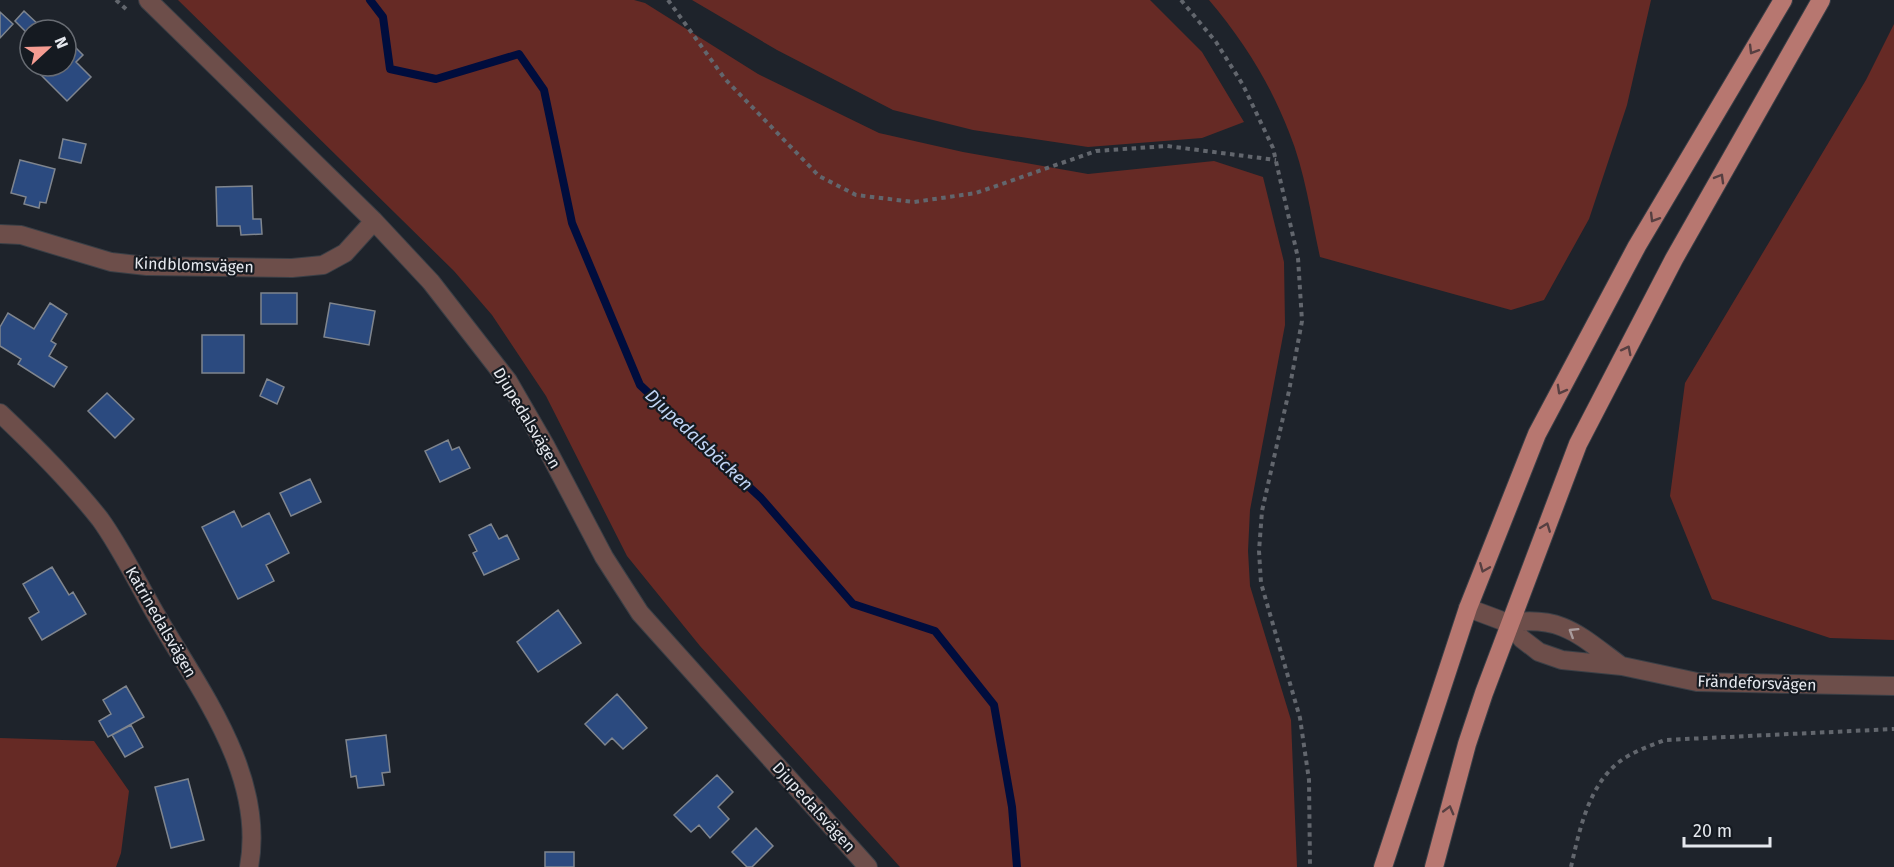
<svg xmlns="http://www.w3.org/2000/svg" width="1894" height="867" viewBox="0 0 1894 867" font-family="'Fira Sans',sans-serif">
  <style>
    .green { fill: #662a25 }
    .lines { fill: none; stroke-linecap: round; stroke-linejoin: round }
    .stream { stroke: #000d3d; stroke-width: 8 }
    .building { fill: #2b4a7f; stroke: #7f858e; stroke-width: 1.5 }
    .minor-casing { stroke: #3a3f46; stroke-width: 20 }
    .major-casing { stroke: #3a3f46; stroke-width: 20 }
    .path { stroke: #62666d; stroke-width: 4; stroke-dasharray: 4.5 4.5; stroke-linecap: butt }
    .minor { stroke: #6d4e4a; stroke-width: 18 }
    .major { stroke: #b77770; stroke-width: 18 }
    .oneway { stroke: #563f41 }
    .oneway2 { stroke: #a99b9c }
    .labels { text-anchor: middle; dominant-baseline: central; stroke-width: 4.5; stroke-linejoin: round; paint-order: stroke }
    .street-label { font-size: 16px; fill: #e5e8ee; stroke: #151a21 }
    .water-label { font-size: 18px; font-style: italic; fill: #c0d4f4; stroke: #151a21 }
  </style>
  <rect width="100%" height="100%" fill="#1e232b"/>
  <path class="green" d="M178,0H634L645,3L758,74L879,133L963,152L1088,174L1214,161L1263,177L1284,262L1285,325L1250,510L1248,551L1250,586L1291,720L1297,867H900L700,646L627,556L546,396L492,315L454,271Z
    M692,0H1150L1202,52L1244,122L1202,138L1088,147L973,130L893,110L777,50Z
    M1209,0H1651L1627,105L1589,219L1544,300L1511,310L1320,257C1311,216 1305,171 1289,132C1270,83 1243,40 1209,0Z
    M1894,24V640L1830,638L1712,599L1670,496L1685,383L1866,80Z
    M0,738L94,741L129,791L121,853L116,867H0Z"/>
  <g class="lines">
    <path class="stream" d="M370,0L383,17L390,69L436,79L519,54L544,90L572,223L640,385L761,498L853,604L935,631L994,705L1012,807L1017,867"/>
  </g>
  <path class="building" d="M24,11L41,27L38,30H30V36L15,21Z
    M0,12L13,24L0,38Z
    M66,38L83,55L76,62L91,77L67,101L35,69L38,66H66Z
    M63,139L86,144L81,163L59,158Z
    M20,160L55,169L46,203L40,202L39,208L24,204L26,197L11,193Z
    M252,186L253,219H261L262,234L241,235L240,226H217L216,187Z
    M261,293H297V324H261Z
    M50,303L67,314L51,341L56,344L49,356L67,367L54,387L18,364L21,359L0,346V327L8,313L34,329Z
    M330,303L375,311L369,345L324,337Z
    M202,335H244V373H202Z
    M267,379L284,387L277,404L260,396Z
    M107,393L134,419L115,438L88,411Z
    M448,440L452,450L459,447L470,468L440,482L425,451Z
    M310,479L321,502L291,516L280,493Z
    M234,511L242,527L269,513L289,553L266,565L274,581L238,599L202,527Z
    M491,524L499,539L507,535L519,559L484,575L473,553L477,551L469,535Z
    M52,567L69,595L73,592L86,614L42,640L29,618L39,612L23,584Z
    M558,610L581,643L538,672L517,642Z
    M126,686L144,717L108,737L99,721L111,714L103,700Z
    M617,694L647,728L623,749L612,738L605,745L585,724Z
    M131,725L143,747L125,757L112,735Z
    M386,735L390,772L382,773L384,785L358,788L356,776L351,777L346,740Z
    M717,775L733,792L718,807L729,819L710,838L699,825L691,832L674,815Z
    M188,779L204,840L171,848L155,787Z
    M756,828L773,846L752,867H747L732,852Z
    M545,852H574V867H545Z"/>
  <g class="lines">
    <defs>
      <path id="minor" d="M148,0L374,221L431,282L508,381L545,445L604,557L640,613L868,867
        M0,234L21,235L111,262L147,266L292,268L323,265L345,253L374,221
        M0,413C35,446 70,481 100,519C121,548 137,582 155,613C198,688 266,774 249,867
        M1468,608L1508,623L1522,639L1539,652L1562,660L1622,666L1697,682L1894,686
        M1508,623C1562,615 1579,635 1620,665"/>
      <path id="major" d="M1383,867L1468,608L1537,434L1637,246L1783,0
        M1434,867L1467,744L1484,693L1578,444L1674,259L1821,0"/>
    </defs>
    <use href="#minor" class="minor-casing"/>
    <use href="#major" class="major-casing"/>
    <path class="path" d="M116,0L127,10
      M668,0L725,79L819,176L856,195L914,202L976,193L1096,151L1167,146L1276,160
      M1181,0L1216,42L1243,85L1273,148L1298,258L1302,321L1289,391L1262,511L1259,551L1261,583L1300,718L1309,780L1310,867
      M1571,867C1579,832 1588,786 1619,762C1632,752 1649,746 1665,740L1894,729"/>
    <use href="#minor" class="minor"/>
    <use href="#major" class="major"/>
  </g>
  <defs><path id="oneway-chevron" d="M-2-3.5L2.5 0L-2 3.5" fill="none" stroke-width="1.6" stroke-linecap="round" stroke-linejoin="round" transform="scale(1.5)"/></defs>
  <g class="oneway">
    <use href="#oneway-chevron" transform="translate(1753 50) rotate(121)"/>
    <use href="#oneway-chevron" transform="translate(1720 178) rotate(-60)"/>
    <use href="#oneway-chevron" transform="translate(1654 218) rotate(121)"/>
    <use href="#oneway-chevron" transform="translate(1627 350) rotate(-63)"/>
    <use href="#oneway-chevron" transform="translate(1561 390) rotate(119)"/>
    <use href="#oneway-chevron" transform="translate(1546 527) rotate(-69)"/>
    <use href="#oneway-chevron" transform="translate(1484 568) rotate(112)"/>
    <use href="#oneway-chevron" transform="translate(1449 810) rotate(-75)"/>
  </g>
  <use class="oneway2" href="#oneway-chevron" transform="translate(1573 632) rotate(-148)"/>
  <g class="labels">
    <g class="street-label">
      <text transform="translate(194 265) rotate(2)">Kindblomsvägen</text>
      <text transform="translate(527 418) rotate(59)">Djupedalsvägen</text>
      <text transform="translate(161 622) rotate(60)">Katrinedalsvägen</text>
      <text transform="translate(1757 683) rotate(2)">Frändeforsvägen</text>
      <text transform="translate(814 807) rotate(48)">Djupedalsvägen</text>
    </g>
    <g class="water-label">
      <text transform="translate(699 440) rotate(43)">Djupedalsbäcken</text>
    </g>
  </g>
  <g transform="translate(48 48) rotate(68)"><circle r="28" fill="#151a21" stroke="#686c73" stroke-width="1.5"/>
  <path d="M0-4.5L10 22L0 15L-10 22Z" fill="#f59c92"/>
  <text y="-9" font-size="16" font-weight="bold" text-anchor="middle" fill="#e5e8ee">N</text>
  </g>
  <path d="M1684 837v9h86v-9" fill="none" stroke="#e5e8ee" stroke-width="3"/>
  <text x="1693" y="837" font-size="18" fill="#e5e8ee" stroke="#151a21" stroke-width="4.5" paint-order="stroke">20 m</text>
</svg>
